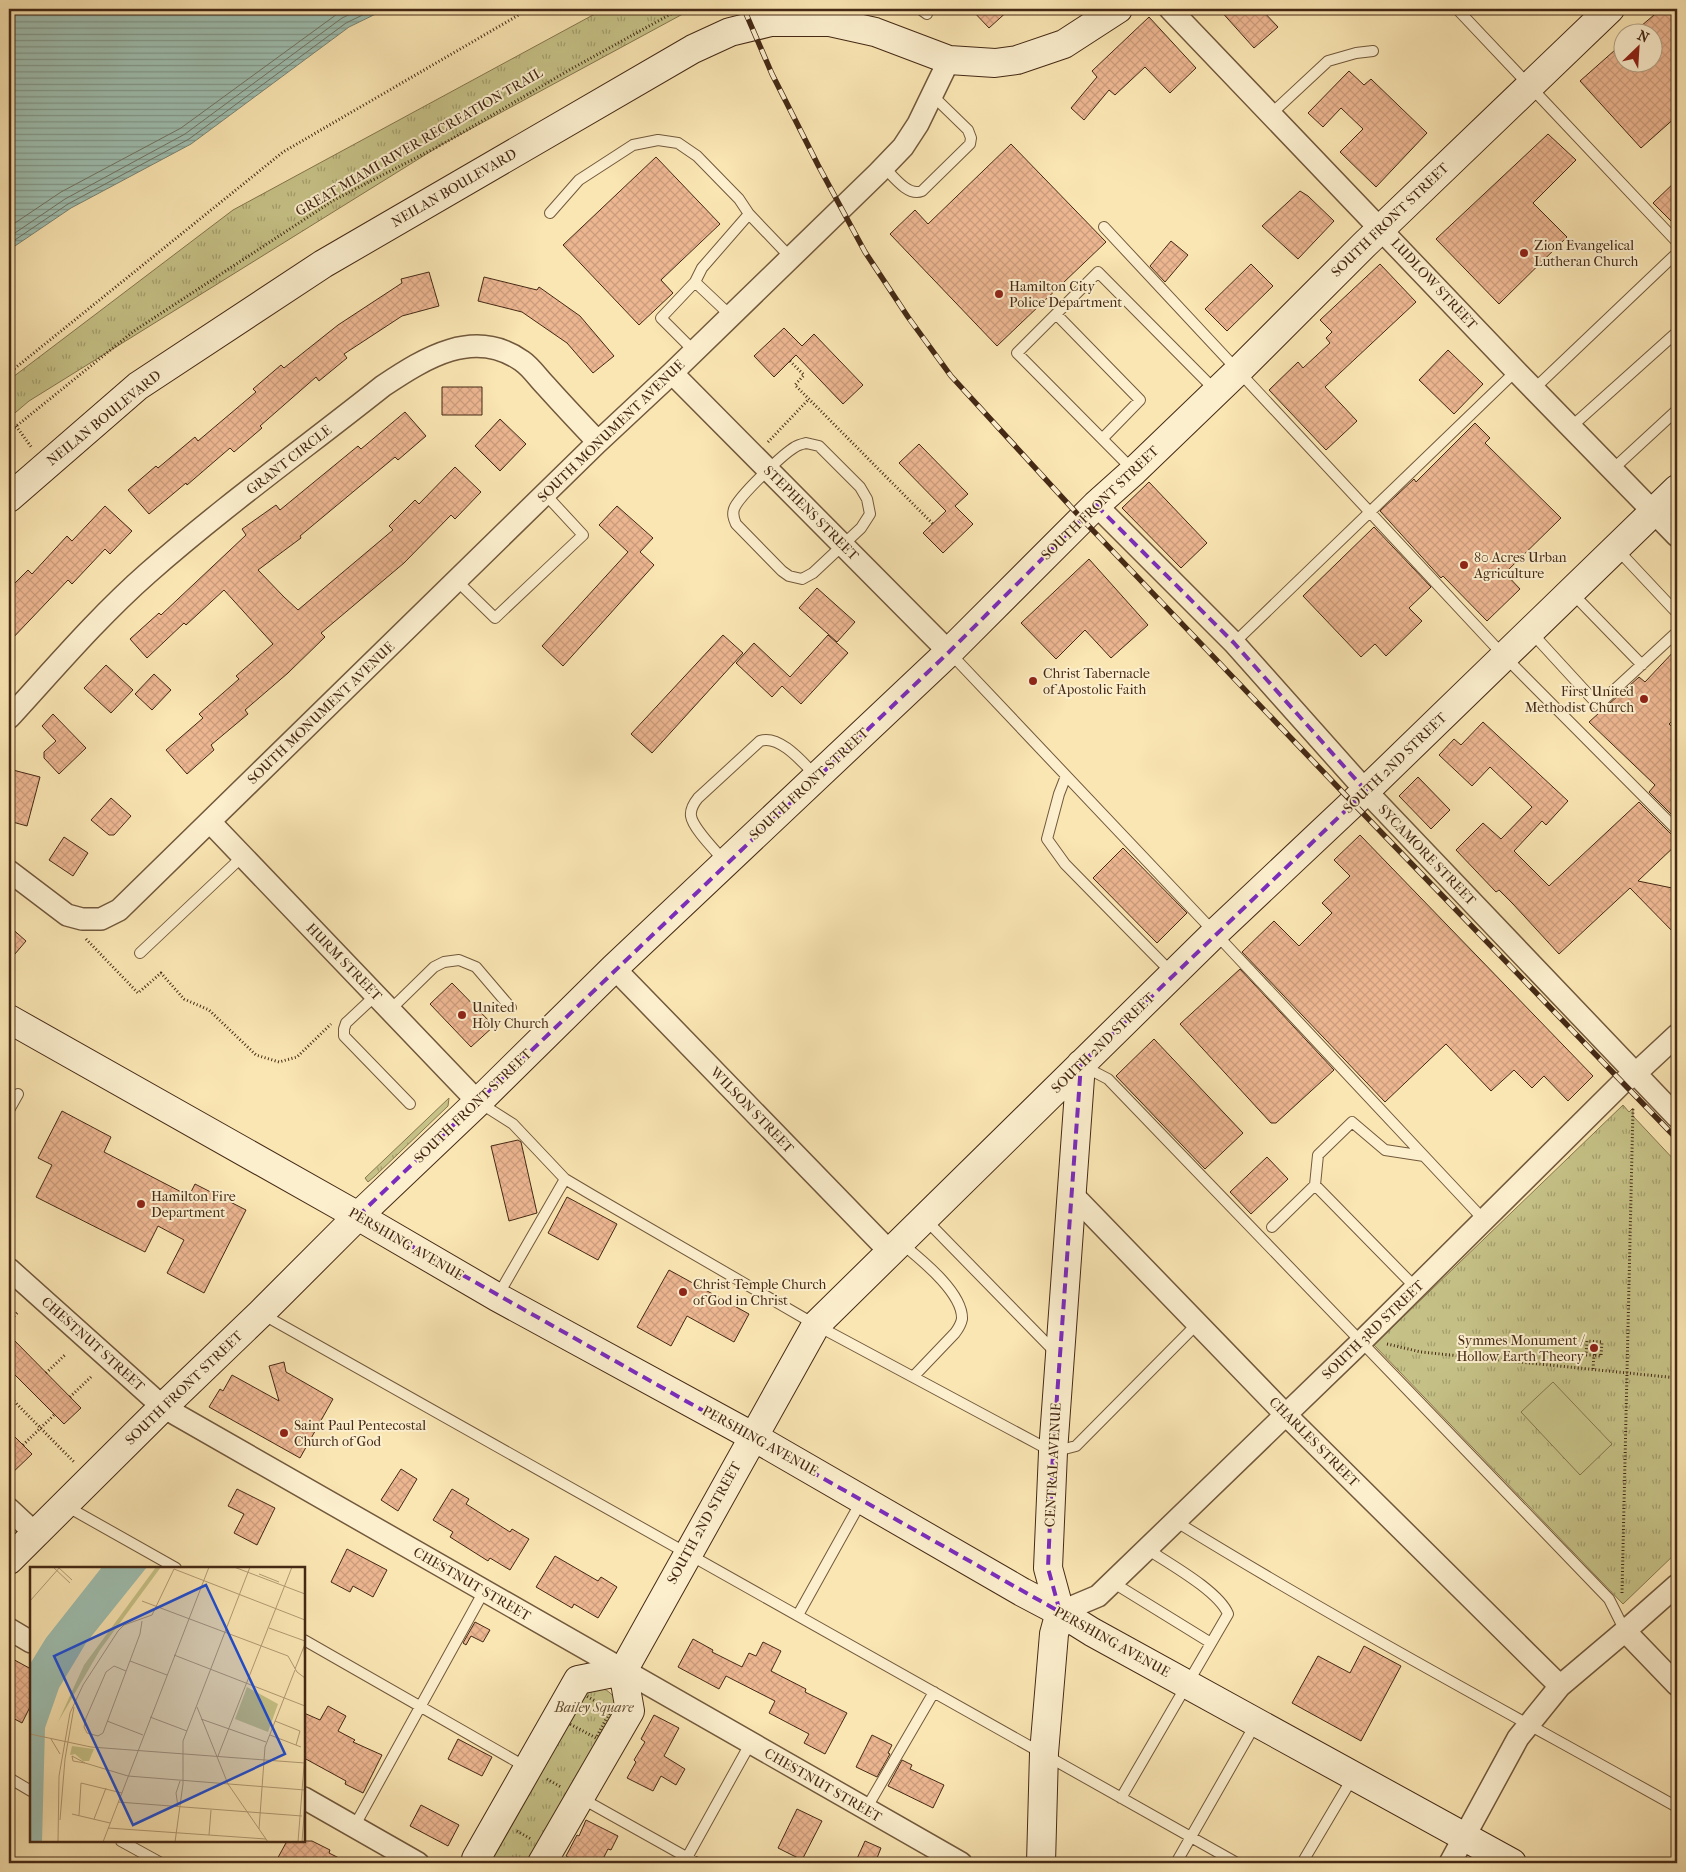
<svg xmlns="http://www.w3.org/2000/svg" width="1686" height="1872" viewBox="0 0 1686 1872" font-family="'IM FELL French Canon',serif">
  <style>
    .grass { fill: url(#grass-tufts); stroke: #86764e }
    .pitch { fill: #c6c287; stroke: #86764e }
    .water { fill: url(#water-rules); stroke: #7a8373 }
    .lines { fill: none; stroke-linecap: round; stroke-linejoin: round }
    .shore { stroke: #727463; stroke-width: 1 }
    .building { fill: url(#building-cross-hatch); stroke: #452915 }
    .lane-casing { stroke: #72583c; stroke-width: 12 }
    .street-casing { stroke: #72583c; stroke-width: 24 }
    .secondary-casing { stroke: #452915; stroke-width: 30 }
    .path { stroke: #452915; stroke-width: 3; stroke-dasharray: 1 2.5; stroke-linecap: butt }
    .lane { stroke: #fcefce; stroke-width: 10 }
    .street { stroke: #fcefce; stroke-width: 21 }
    .secondary { stroke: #fcefce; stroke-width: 28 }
    .rail-casing { stroke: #452915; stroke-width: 5.5 }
    .rail { stroke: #fcefce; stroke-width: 4; stroke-dasharray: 11; stroke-linecap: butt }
    .marked { fill: none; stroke: #7b2cbf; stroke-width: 4; stroke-dasharray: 10 6; stroke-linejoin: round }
    .poi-dot { fill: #8f2418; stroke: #fcefce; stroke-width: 2 }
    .labels { text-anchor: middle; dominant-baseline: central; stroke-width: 4; stroke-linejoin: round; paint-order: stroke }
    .street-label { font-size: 14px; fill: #452915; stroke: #fcefce }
    .poi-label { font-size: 14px; fill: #452915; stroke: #fcefce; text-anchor: start }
    .park-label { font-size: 14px; font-style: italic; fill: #654f32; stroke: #fcefce }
    .inset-road { fill: none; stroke: #b29a74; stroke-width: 1 }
    .view { fill: #1d4ed8; fill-opacity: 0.15; stroke: #1d4ed8; stroke-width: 2.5 }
    .inset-edge { fill: none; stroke: #452915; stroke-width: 2.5 }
  </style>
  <defs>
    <pattern id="grass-tufts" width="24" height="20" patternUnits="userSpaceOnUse" patternTransform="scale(1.25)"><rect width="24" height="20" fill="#c6c287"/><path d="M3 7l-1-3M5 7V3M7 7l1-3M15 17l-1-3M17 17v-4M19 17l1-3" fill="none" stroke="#a39e6d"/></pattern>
    <pattern id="water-rules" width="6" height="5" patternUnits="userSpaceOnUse" patternTransform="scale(1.25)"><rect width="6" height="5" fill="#9ebfb1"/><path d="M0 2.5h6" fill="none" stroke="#839b8f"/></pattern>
    <pattern id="building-cross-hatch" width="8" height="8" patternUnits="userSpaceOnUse" patternTransform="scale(1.25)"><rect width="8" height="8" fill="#ecb691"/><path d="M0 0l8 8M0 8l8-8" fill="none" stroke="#cc9c7c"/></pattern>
  </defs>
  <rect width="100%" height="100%" fill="#fae6b3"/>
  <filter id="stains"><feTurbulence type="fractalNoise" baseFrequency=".004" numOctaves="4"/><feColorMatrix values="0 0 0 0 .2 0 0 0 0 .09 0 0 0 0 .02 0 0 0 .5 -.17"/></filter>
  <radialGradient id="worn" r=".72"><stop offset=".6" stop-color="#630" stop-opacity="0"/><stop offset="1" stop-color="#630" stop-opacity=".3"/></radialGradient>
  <path class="grass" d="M604,9H692L441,145L29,401L9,418V380L233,210Z
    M449,1098L448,1106L375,1176L368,1182L365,1178Z
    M1623,1105L1629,1112L1633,1108V1116L1677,1163V1552L1623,1604L1374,1345Z
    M582,1685C601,1687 610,1687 619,1706L531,1863H488Z"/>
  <path class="pitch" d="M1553,1382L1612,1444L1580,1475L1521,1412Z"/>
  <path class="water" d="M9,9H386L349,27L191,144L71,208L9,250Z"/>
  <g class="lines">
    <path class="shore" d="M9,227L61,192L181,128L344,9
      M9,237L65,199L185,134L342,18L361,9
      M9,244L68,204L189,139L346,23L375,9"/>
  </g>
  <path class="building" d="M971,9H1010L989,28Z
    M1219,9H1261L1278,27L1254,48Z
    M1661,9H1677V116L1641,148L1580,81L1624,42V62H1654V32H1634Z
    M1149,17L1196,68L1170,93L1145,67L1115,95L1109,90L1084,120L1071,108L1097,77L1092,71Z
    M1349,71L1364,85L1371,79L1427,133L1376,187L1340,152L1363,129L1341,108L1323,127L1308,113Z
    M1548,134L1576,160L1533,203L1567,237L1499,304L1436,239Z
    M1011,144L1106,242L997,346L890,234L915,210L928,224Z
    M656,157L720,224L661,280L673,293L639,325L563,245Z
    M1677,180V227L1653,203Z
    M1300,191L1308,196L1334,221L1298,259L1262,226Z
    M1171,241L1188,255L1165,282L1150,266Z
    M1251,264L1273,286L1227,331L1205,309Z
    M1380,264L1416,302L1325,387L1357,421L1326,450L1269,390L1298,362L1303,368L1330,343L1326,338L1332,332L1320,320Z
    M429,272L439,306L402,316L344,354L347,358L319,381L316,377L260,426L262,428L234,452L230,448L187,485L186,483L149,514L128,490L156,466L158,468L195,437L198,441L256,392L253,389L281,365L284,368L338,325L402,283L401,279Z
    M484,277L537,290L539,287L580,316L614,356L593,373L567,343L522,312L478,301Z
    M784,328L802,346L814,334L863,385L843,404L796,355L774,377L754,356Z
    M1448,350L1483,384L1454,414L1419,380Z
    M442,387H482V415H442Z
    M405,412L426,436L398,460L395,457L300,536L301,538L258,570L284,597L298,610L393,530L389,526L415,500L419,504L455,467L481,492L455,519L451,515L404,563L321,633L325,637L288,673L245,710L248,714L211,745L214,750L187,774L166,750L203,718L199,714L239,679L236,676L273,644L224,590L186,625L184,623L147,658L130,639L159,613L161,615L246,535L242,529L276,505L280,510L358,446L361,449Z
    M500,419L526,444L500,471L475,446Z
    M1475,423L1490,438L1485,443L1561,518L1505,573L1520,589L1487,621L1443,576L1441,578L1380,511L1414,479L1416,482Z
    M919,444L968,494L955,506L973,524L943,553L923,533L946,511L899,463Z
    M1149,482L1207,543L1181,568L1122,508Z
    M105,506L132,531L110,554L105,549L72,584L68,580L9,642V589L28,570L32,574L67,536L72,541Z
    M617,506L653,538L640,552L654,565L563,666L542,646L628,552L599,525Z
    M1374,527L1431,587L1409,608L1422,621L1386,656L1375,644L1361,657L1303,596Z
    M1089,559L1148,625L1111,658L1085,630L1056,659L1021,623Z
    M817,588L855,622L837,642L799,608Z
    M723,635L743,653L652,753L631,734Z
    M828,635L848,653L801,704L782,686L772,697L736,663L754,643L790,677Z
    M1677,648V716L1669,724L1677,732V820L1649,792L1655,785L1589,722L1639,677L1645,682Z
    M106,665L133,690L111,713L84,688Z
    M154,674L171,690L152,710L135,694Z
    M53,714L86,748L59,774L44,758V752L56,741L42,726Z
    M1483,722L1568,801L1546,825L1542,821L1514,851L1549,886L1639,802L1672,835L1677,837V844L1638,881L1677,889V936L1630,888L1559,954L1513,904L1499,890L1496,892L1456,850L1483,823L1501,839L1532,807L1490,767L1472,786L1439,755L1454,739L1461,745Z
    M9,769L40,777L27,826L9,821Z
    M1418,777L1450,810L1431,829L1399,796Z
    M111,798L131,816L114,835H109L91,820Z
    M1360,835L1593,1076L1568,1101L1544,1076L1532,1088L1514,1070L1491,1091L1446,1044L1385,1102L1242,952L1274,921L1299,946L1332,913L1322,903L1350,876L1334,860Z
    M64,837L88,853L73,876L49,860Z
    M1123,848L1187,913L1157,943L1093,878Z
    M9,926L26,941L9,961Z
    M1240,969L1334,1070L1276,1123H1271L1180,1024Z
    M452,983L494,1026L471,1047L430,1004Z
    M1154,1039L1243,1133L1205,1169L1116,1076Z
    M62,1111L111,1137L104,1152L189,1196L195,1184L246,1210L204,1293L167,1273L184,1240L158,1226L145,1252L36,1197L52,1165L38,1158Z
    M518,1140L521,1142L537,1213L509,1221L491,1146Z
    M1267,1157L1288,1179L1251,1214L1230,1192Z
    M567,1197L617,1224L598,1260L548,1233Z
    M669,1270L749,1314L734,1342L687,1316L671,1346L637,1327Z
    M9,1335L81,1408L64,1424L9,1369Z
    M284,1362L286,1372L333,1399L300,1458L209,1407L220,1389L223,1391L232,1375L279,1401L269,1366Z
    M9,1431L32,1454L9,1476Z
    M401,1469L417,1479L398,1511L381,1500Z
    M237,1489L275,1508L257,1545L234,1533L244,1514L228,1506Z
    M452,1489L469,1499L466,1504L510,1532L512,1529L529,1539L510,1570L490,1558L488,1561L450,1537L453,1532L433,1520Z
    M347,1549L387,1570L373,1597L353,1586L350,1592L331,1582Z
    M555,1556L598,1581L601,1577L617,1587L598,1618L574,1604L572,1608L536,1587Z
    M475,1622L490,1630L483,1642L471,1636L466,1645L463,1643Z
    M693,1639L713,1650L712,1652L742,1667L749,1653L756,1656L763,1642L781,1651L771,1671L806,1689L805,1692L847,1713L825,1754L804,1743L809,1734L769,1713L775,1701L726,1676L719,1689L678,1667Z
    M1364,1646L1401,1666L1361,1741L1292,1703L1318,1656L1350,1673Z
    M9,1657L31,1669V1705L22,1723L9,1716Z
    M328,1706L346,1716L338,1731L355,1740L353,1742L382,1755L363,1793L345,1784L346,1781L304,1758V1713L320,1720Z
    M654,1715L679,1728L664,1756L685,1769L676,1785L661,1776L653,1791L627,1778L636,1762L634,1760L645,1742L641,1739Z
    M872,1735L892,1745L888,1753L890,1754L877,1777L856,1767Z
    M458,1739L492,1757L482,1776L448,1759Z
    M902,1760L912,1765L910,1769L944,1785L933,1808L888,1786Z
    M421,1805L459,1825L448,1846L410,1826Z
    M797,1809L822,1821L802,1860L778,1848Z
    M586,1820L618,1836L611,1850L608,1849L601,1863H580L566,1856L577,1835L579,1836Z
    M287,1841H312L330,1850L329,1853L349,1863H275Z
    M865,1841L881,1848L875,1863H855Z"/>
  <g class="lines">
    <defs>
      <path id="lane" d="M920,9L927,14
        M1457,9L1677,242
        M1271,114L1328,61L1356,53L1373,51
        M884,167C893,176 908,197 922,191L970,144L971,138L968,130L932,95
        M550,213L579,180L633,145L658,140L678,143L697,156L739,199L749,214L702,268L695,282
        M749,214L791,258
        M1104,227L1504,656L1677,830
        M1056,314L1140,400L1103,438
        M694,351L661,318L695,282L731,316
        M1534,389L1677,253
        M1571,427L1677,332
        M806,443L819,446L860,487L867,499L870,514L861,528L813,573L802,579L789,576L782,571L736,524C734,519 732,515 734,509C738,497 783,454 795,447C798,445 802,444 806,443Z
        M1613,469L1677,410
        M1133,470L1017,353L1098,272L1216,391
        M1616,548L1677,613
        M456,580L495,618L583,535L545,494
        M1571,592L1642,665
        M1531,632L1598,705L1677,632
        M1234,643L1516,371
        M950,653L1215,933L1484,1220
        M1066,776L1059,794L1047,839L1065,864L1172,973
        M725,862C717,852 693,829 691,816C690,809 694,803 698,798L760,741C780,734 804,764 817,777
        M140,953L243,856
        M376,995L346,1023L344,1029V1036L410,1104
        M390,1010L434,967L444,962L459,960L476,967L511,1008
        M1083,1066L1108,1079L1609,1599L1625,1631
        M480,1103L513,1124L565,1179L592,1195L816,1325L1053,1452L1076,1446L1198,1323
        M9,1110L18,1094
        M1315,1185L1318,1155L1352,1122L1385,1150L1424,1156
        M925,1219L1056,1353
        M1272,1227L1315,1185L1416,1288
        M901,1243C919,1258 963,1292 962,1319C961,1324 958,1329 955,1333L913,1377
        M497,1297L565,1179
        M262,1314L1237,1863
        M66,1506L176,1568
        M1175,1521C1339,1622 1509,1713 1677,1807
        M1112,1582L1211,1643
        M798,1615L862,1500
        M304,1640L526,1767
        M9,1778L31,1791
        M581,1798L697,1863
        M1121,1798L1228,1614C1219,1591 1168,1563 1147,1549
        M866,1809L934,1692
        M354,1827L484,1591
        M121,1841L161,1863
        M684,1863L750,1744
        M1176,1863L1256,1723
        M1302,1863L1353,1777"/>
      <path id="street" d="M1170,9L1516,371L1677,536
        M672,373L949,652
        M1096,505L1234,643L1366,791L1677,1117
        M9,718C54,669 98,617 148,573C223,507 305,448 383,386C425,358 474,327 522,361C531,367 538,378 546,386C563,405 580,423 598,442
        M210,822L478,1102
        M9,871L67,915L82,919H101L119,910L598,442L672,373L878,173L903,147L918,124L949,60
        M614,968L890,1252
        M1072,1194L1286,1415L1560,1686
        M9,1269L163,1407L961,1863
        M9,1509L36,1534
        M1060,1612L1098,1596L1361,1342L1622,1083L1635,1074L1677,1035
        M9,1629L31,1642
        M1625,1631L1677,1685
        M304,1798L418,1863
        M1450,1863L1518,1738L1560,1686L1625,1631L1677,1585"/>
      <path id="secondary" d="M9,498L138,386L323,264L693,49L730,32L771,22H830L875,32L949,60L995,63L1017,60L1064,44L1118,9
        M9,1019L358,1216L497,1297L752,1436L1022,1592L1060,1612L1092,1632L1512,1863
        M9,1560L163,1407L261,1313L358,1216L478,1102L614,968L949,652L1096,505L1134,471L1238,371L1365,244L1610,9
        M477,1863L476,1859L578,1680L623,1671
        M542,1863L630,1711L623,1671L816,1325L1215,933L1353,803L1677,489
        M1041,1863L1044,1753L1054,1634L1060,1612L1048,1568L1053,1452L1081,1064"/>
    </defs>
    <use href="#lane" class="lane-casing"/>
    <use href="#street" class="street-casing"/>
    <use href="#secondary" class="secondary-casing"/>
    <path class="path" d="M790,361L804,375L795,385L933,524
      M9,373L283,152L529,9
      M16,426L32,448
      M9,432L134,331L334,200L441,145L571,69L680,9
      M768,442L809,399
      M86,939L138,993L161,973L184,999L209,1010L256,1055L279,1062L297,1057L331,1024
      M9,1321L18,1312
      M1387,1344L1421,1352L1677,1378
      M1593,1369L1594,1355H1586L1587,1341L1602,1342L1601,1356L1594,1355
      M46,1373L66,1354
      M9,1396L74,1462
      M70,1397L92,1376
      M23,1445L54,1415
      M1622,1593L1633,1108
      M581,1693L611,1710L596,1738L566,1722Z
      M547,1779L561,1787
      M517,1831L531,1839
      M500,1859L509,1863"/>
    <use href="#lane" class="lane"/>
    <use href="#street" class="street"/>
    <use href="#secondary" class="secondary"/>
    <defs>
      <path id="rail" d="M744,9L772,74L818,165L865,252L908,317L951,376L1082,519L1353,803L1677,1139"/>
    </defs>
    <use href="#rail" class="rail-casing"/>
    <use href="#rail" class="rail"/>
  </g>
  <path class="marked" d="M1096,505L1234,643L1366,791L1081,1064L1053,1452L1048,1568L1060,1612L358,1216L949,652Z"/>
  <g class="poi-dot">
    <circle cx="1524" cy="253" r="5"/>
    <circle cx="999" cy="294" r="5"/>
    <circle cx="1464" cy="565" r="5"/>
    <circle cx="1033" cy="681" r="5"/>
    <circle cx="1644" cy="699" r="5"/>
    <circle cx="462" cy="1015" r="5"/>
    <circle cx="141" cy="1204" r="5"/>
    <circle cx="683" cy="1292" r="5"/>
    <circle cx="1594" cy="1348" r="5"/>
    <circle cx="284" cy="1433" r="5"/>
  </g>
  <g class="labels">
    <g class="street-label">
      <text transform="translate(419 142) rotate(-30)">GREAT MIAMI RIVER RECREATION TRAIL</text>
      <text transform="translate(454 188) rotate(-30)">NEILAN BOULEVARD</text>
      <text transform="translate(1390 220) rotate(-44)">SOUTH FRONT STREET</text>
      <text transform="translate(1434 284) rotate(47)">LUDLOW STREET</text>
      <text transform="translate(104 418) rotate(-39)">NEILAN BOULEVARD</text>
      <text transform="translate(611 431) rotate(-44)">SOUTH MONUMENT AVENUE</text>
      <text transform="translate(289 460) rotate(-38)">GRANT CIRCLE</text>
      <text transform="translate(1100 503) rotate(-44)">SOUTH FRONT STREET</text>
      <text transform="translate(811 513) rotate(45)">STEPHENS STREET</text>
      <text transform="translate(321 713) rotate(-44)">SOUTH MONUMENT AVENUE</text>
      <text transform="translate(1395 763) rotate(-44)">SOUTH 2ND STREET</text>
      <text transform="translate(809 784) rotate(-43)">SOUTH FRONT STREET</text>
      <text transform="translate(1427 855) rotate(46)">SYCAMORE STREET</text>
      <text transform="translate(344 962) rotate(46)">HURM STREET</text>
      <text transform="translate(1103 1043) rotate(-44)">SOUTH 2ND STREET</text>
      <text transform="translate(473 1106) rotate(-44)">SOUTH FRONT STREET</text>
      <text transform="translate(752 1110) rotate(46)">WILSON STREET</text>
      <text transform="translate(406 1244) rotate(30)">PERSHING AVENUE</text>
      <text transform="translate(1373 1330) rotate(-44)">SOUTH 3RD STREET</text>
      <text transform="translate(93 1344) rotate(42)">CHESTNUT STREET</text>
      <text transform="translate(184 1388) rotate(-44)">SOUTH FRONT STREET</text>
      <text transform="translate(760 1441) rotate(29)">PERSHING AVENUE</text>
      <text transform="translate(1314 1442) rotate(45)">CHARLES STREET</text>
      <text transform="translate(1053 1465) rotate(-87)">CENTRAL AVENUE</text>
      <text transform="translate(704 1523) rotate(-61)">SOUTH 2ND STREET</text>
      <text transform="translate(472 1584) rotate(30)">CHESTNUT STREET</text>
      <text transform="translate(1112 1642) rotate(29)">PERSHING AVENUE</text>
      <text transform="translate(823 1785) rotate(30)">CHESTNUT STREET</text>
    </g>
    <g class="poi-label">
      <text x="1534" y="245">Zion Evangelical<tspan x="1534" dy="16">Lutheran Church</tspan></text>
      <text x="1009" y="286">Hamilton City<tspan x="1009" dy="16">Police Department</tspan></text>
      <text x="1474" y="557">80 Acres Urban<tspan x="1474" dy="16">Agriculture</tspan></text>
      <text x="1043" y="673">Christ Tabernacle<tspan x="1043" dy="16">of Apostolic Faith</tspan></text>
      <text x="1634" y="691" text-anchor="end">First United<tspan x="1634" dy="16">Methodist Church</tspan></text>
      <text x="472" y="1007">United<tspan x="472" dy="16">Holy Church</tspan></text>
      <text x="151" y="1196">Hamilton Fire<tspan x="151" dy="16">Department</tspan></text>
      <text x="693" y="1284">Christ Temple Church<tspan x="693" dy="16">of God in Christ</tspan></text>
      <text x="1584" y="1340" text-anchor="end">Symmes Monument /<tspan x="1584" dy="16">Hollow Earth Theory</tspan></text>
      <text x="294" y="1425">Saint Paul Pentecostal<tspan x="294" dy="16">Church of God</tspan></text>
    </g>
    <g class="park-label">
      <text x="594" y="1707">Bailey Square</text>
    </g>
  </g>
  <g transform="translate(30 1567)">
    <rect width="275" height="275" fill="#fae6b3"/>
    <path d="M126,0H131L70,83L28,155L54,98ZM217,120L248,137L238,165L205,152ZM42,179L64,182L59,194H53L45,187L40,188Z" fill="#c6c287"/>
    <path d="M72,0H117L56,76L29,121L15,161L12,275H0V97L16,71Z" fill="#9ebfb1"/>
    <path class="inset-road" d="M23,0L40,16M28,0L42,13M204,0L275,27M229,7L249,15M0,34L30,0M112,34L258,89L267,105L275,111M239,61L275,74M274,81L275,101M144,88L275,139M100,94L137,108M265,102L275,77M96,104L84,99L76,105L56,151L54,160L57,166L68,169L73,166L110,67L112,54M167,140L198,217L238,275M120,150L157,164M171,152L236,175M77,154L113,168M245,154L270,164L266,178M0,167L61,180L275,196M240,168L271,180M21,172L30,187M188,189L262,0M55,196L43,194L42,189L55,196L98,209L275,223M88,235L272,249M148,240L146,226L150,214M42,247L80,256M49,248L51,216L92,226M64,252L76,221M30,253L35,192L44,140M78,261L236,272M229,262L235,180L265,103M179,268L181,243M28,275L29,209L40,146L53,118L88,64L94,58L122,48L144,2L275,53M73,275L179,0M145,275L153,217V174L220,0M268,275L275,186M272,275L275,235"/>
    <path class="view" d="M176,18L255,187L103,258L24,89Z"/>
    <rect width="275" height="275" class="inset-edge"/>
  </g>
  <rect width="1686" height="1872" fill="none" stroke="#fae6b3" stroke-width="30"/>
  <rect x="10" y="10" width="1666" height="1852" fill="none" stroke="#452915" stroke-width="2.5"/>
  <rect x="15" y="15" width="1656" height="1842" fill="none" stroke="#452915"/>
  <g transform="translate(1638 48) rotate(25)"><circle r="24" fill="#fcefce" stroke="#b3a084"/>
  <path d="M0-4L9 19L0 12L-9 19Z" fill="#8f2418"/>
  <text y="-8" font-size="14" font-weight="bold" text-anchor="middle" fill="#452915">N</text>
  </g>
  <rect width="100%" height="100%" filter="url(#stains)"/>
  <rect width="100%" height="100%" fill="url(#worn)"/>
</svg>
